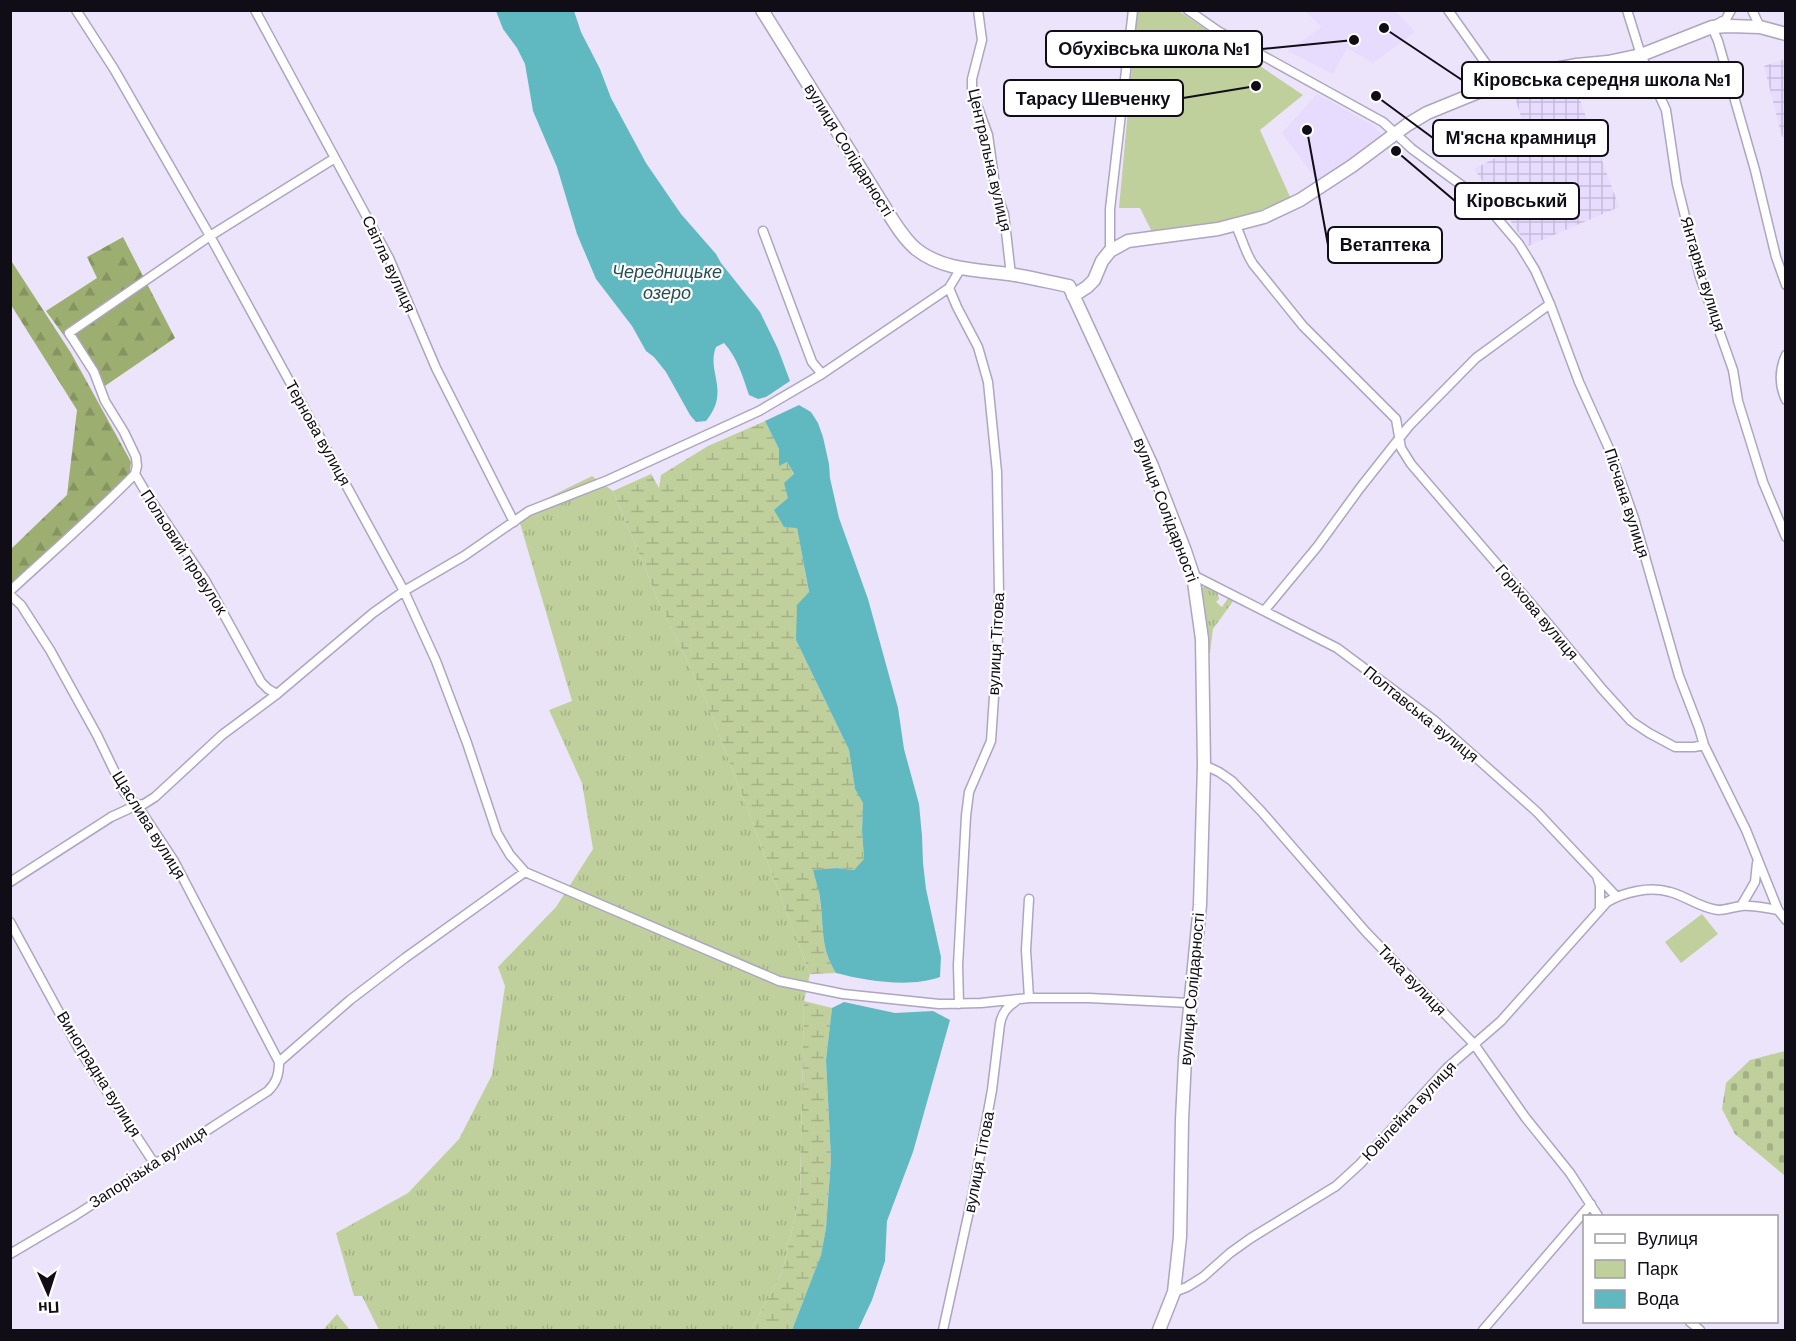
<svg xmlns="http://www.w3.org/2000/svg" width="1796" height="1341" viewBox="0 0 1796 1341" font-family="'DM Sans',sans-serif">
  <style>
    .built { fill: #e7dbfe }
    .industrial { fill: url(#industrial-grid) }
    .grass { fill: url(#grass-tufts) }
    .forest { fill: url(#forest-firs) }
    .wetland { fill: url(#wetland-marsh) }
    .cemetery { fill: url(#cemetery-stones) }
    .park { fill: #c0d09c }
    .water { fill: #60b9c1 }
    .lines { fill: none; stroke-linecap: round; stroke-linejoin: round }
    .street-casing { stroke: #aea5c0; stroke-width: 11 }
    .secondary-casing { stroke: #aea5c0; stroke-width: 15 }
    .street { stroke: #fff; stroke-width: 8 }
    .secondary { stroke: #fff; stroke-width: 12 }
    .labels { text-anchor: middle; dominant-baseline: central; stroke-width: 4.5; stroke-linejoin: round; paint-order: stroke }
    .street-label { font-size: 16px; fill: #100d16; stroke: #fff }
    .water-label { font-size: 18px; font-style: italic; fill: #264f53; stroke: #fff }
    .leader { fill: none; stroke: #100d16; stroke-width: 2 }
    .callout-dot { fill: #100d16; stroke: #fff; stroke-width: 2 }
    .callout { fill: #fff; stroke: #100d16; stroke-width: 2 }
    .callout-label { font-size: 18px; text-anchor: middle; font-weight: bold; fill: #100d16 }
  </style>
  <defs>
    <pattern id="industrial-grid" width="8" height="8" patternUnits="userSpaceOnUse" patternTransform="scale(1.5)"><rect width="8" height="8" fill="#e7dbfe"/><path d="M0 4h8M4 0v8" fill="none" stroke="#c5bbd9"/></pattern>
    <pattern id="grass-tufts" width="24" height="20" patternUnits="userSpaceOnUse" patternTransform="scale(1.5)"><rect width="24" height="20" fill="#c0d09c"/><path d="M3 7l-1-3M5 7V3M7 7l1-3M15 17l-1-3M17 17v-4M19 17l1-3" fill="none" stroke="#a4b186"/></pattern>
    <pattern id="forest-firs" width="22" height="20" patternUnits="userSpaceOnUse" patternTransform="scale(1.5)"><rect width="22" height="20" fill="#9cae70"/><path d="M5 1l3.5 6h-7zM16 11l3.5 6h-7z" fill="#859460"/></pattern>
    <pattern id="wetland-marsh" width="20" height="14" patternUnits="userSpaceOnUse" patternTransform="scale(1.5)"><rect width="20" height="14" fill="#c0d09c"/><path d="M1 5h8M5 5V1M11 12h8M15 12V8" fill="none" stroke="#a4b186"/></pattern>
    <pattern id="cemetery-stones" width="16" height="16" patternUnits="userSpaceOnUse" patternTransform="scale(1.5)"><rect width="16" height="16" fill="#c0d09c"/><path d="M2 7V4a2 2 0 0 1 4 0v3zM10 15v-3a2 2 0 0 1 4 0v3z" fill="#a4b186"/></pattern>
  </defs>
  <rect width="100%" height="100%" fill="#ece4fb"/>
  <path class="built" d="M1305,11H1395L1415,32L1373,63L1347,48L1333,74L1288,51L1322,27Z
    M1317,94L1374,126L1383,136L1319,183L1282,133Z"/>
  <path class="industrial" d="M1785,59V136L1782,137L1764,66Z
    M1570,73L1619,207L1528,246L1474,169L1501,155L1486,132L1522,120L1512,88Z"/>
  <path class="grass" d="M592,476L613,491L658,600L706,700L810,974L804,1001L800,1195L782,1273L751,1330H379L362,1296H354L336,1233L408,1193L459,1139L492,1075L505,986L498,967L556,907L593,849L582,783L549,710L572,701L517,513Z
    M1205,587C1212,589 1218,590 1219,599L1216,602L1222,607L1229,597L1234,600L1213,629L1210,653L1206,652L1200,588Z
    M337,1314L350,1330H323Z"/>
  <path class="forest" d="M123,237L175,338L102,388L46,311L97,278L87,257Z
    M10,259L71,353L131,462L129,481L11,587V549L67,495L77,410L11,305Z"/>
  <path class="wetland" d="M765,421L779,449V465L787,462L794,475L797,528L809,593L796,640L849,750L855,789L863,802L862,830L864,859L855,870L837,868L813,871C816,880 819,889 820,899C824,928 820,947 836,973L810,974L706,700L658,600L613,491L651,474L659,488L661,475L708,446Z
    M804,1001L832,1008L826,1060L831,1159L826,1228L821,1255L792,1330H751L782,1273L800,1195Z"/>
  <path class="cemetery" d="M1785,1051H1786L1785,1176L1735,1134L1722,1109L1726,1083L1750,1060Z"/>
  <path class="park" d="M1137,11H1179L1303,95L1260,130L1291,199L1236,219L1183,230L1152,232L1140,208H1119Z
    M1702,914L1718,934L1681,963L1665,942Z"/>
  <path class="water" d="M496,11H574L581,32L600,69L611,98L646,163L681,214L716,254L721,263L760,312L778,349L790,381L766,397L758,399L749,395C743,377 737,357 724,343L716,347C706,372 731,391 706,421L696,422L690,415L666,372L654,357L646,351L632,326L596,279L577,234L557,167L533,111L525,64L517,48L503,29Z
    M799,405L811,412L818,423L823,437L829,464L830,478L839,518L868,599L898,708L904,749L919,804L922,836L923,863L926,889L941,957L940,977C910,988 867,981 836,973C820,947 824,928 820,898C819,889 815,879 813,870L837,868L854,870L864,859L862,830L863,803L855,789L849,750L796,640L797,605L809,592L797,528L784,527L774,510L788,498L784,483L794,474L787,462L779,466V449L765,421Z
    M844,1002L895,1013L933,1011L950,1020L913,1152L887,1221L885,1261L872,1300L858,1330H792L821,1255L826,1228L831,1159L826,1060L832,1008Z"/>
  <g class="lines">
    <defs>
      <path id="street" d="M76,10L114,69L210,236L404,591L436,661L467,743L497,833L510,855L525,872L779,981L843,994L939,1004L981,1003L1029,998H1089L1190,1003
        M255,10L389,258L436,368L514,522
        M978,10L982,40L972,79V91L988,135L996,192L1004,214L1011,275
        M1188,10L1218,31L1383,122L1412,149L1468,190L1491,211L1519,244L1535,270L1550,304L1579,382L1611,453L1634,518L1679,676L1699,728L1704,745L1746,830L1778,910L1786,920
        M1448,10L1487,65L1498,84
        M1627,10L1641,55L1666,110L1677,184L1700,277L1733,370L1738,401L1763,482L1786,537
        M1731,10L1726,19L1712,27L1718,41L1755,170L1776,257L1786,285
        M1752,10L1760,27
        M1236,226C1242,238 1245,252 1253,264L1303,326L1396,419L1401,448L1411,464L1551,627L1603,690L1631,721L1649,733L1675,747H1694L1704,745
        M763,231L812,362L822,374
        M1110,251V209L1133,10
        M949,288L957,307L978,347L988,382L997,472L999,594L998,637L991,741L969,792L966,816L958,965L959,1004
        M1786,355C1779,370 1779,385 1786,400
        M1193,575L1337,648L1435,721L1537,812L1616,896
        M10,591C52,552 95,515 135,474
        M10,595L21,605L50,650L97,735L125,793L137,805L174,861L279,1062C279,1074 277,1082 268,1091L76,1215L10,1254
        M1264,611L1317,547L1360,488L1409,426L1476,358L1550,304
        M277,694L268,689L261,682L205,580L148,496L135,474L137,466L136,457L124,432L105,401L94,372L69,333L210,236L335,158
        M1204,765L1219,772L1232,781L1261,811L1366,932L1474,1044L1525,1117L1570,1173L1598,1216
        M1597,876L1600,886V908
        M10,882L111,817L137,805L144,804L155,797L222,735L277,694L373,613L404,591L464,556L529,511L608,480L759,411L822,374L949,288L961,268
        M1741,906L1755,882L1757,863
        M10,922L79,1049L154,1163
        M1029,998L1026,950L1029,899
        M279,1062L350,1000L405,958L525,872
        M1174,1292L1187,1287L1203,1277L1230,1253L1251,1238L1336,1186L1360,1164L1448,1067L1501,1021L1607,902C1624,892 1650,886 1670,892C1686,896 1700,908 1718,910C1726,910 1733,907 1741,906C1753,905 1766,908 1778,910
        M1690,1322L1700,1330
        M943,1330L973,1193L992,1090L1000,1024C1002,1013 1007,1007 1016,1001
        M1483,1330L1591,1204"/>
      <path id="secondary" d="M762,10L885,208C894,222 903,238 916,249C942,270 977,270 1009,274C1029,277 1049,282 1069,286L1152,466L1185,551L1193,575L1202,639L1204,765L1200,905L1185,1059L1182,1120L1180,1237L1174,1292L1159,1330
        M1073,296L1087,287L1094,280L1102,261L1110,251L1128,241L1218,229L1264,217L1300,200L1352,166L1407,125L1427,113L1498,84L1528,74L1577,65L1608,62L1641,55L1712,27L1729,26L1760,27L1786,34"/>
    </defs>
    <use href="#street" class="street-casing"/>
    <use href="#secondary" class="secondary-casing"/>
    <use href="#street" class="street"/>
    <use href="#secondary" class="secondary"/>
  </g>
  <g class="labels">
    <g class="street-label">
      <text transform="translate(849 150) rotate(58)">вулиця Солідарності</text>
      <text transform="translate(990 160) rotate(77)">Центральна вулиця</text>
      <text transform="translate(389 264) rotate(65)">Світла вулиця</text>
      <text transform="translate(1703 274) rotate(73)">Янтарна вулиця</text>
      <text transform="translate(318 433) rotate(61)">Тернова вулиця</text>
      <text transform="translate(1627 503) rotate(72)">Пісчана вулиця</text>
      <text transform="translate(1166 510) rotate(69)">вулиця Солідарності</text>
      <text transform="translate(184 552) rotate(57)">Польовий провулок</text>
      <text transform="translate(1537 612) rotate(50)">Горіхова вулиця</text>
      <text transform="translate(996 644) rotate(-87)">вулиця Тітова</text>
      <text transform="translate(1421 714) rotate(39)">Полтавська вулиця</text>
      <text transform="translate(149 825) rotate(58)">Щаслива вулиця</text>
      <text transform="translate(1412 980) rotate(46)">Тиха вулиця</text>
      <text transform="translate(1192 989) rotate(-85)">вулиця Солідарності</text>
      <text transform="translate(99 1074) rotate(58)">Виноградна вулиця</text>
      <text transform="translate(1409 1111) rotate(-47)">Ювілейна вулиця</text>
      <text transform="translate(979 1162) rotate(-79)">вулиця Тітова</text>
      <text transform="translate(148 1167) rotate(-33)">Запорізька вулиця</text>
    </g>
    <g class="water-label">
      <text x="667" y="272">Чередницьке<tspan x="667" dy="21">озеро</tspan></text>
    </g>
  </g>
  <path class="leader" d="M1354 40L1262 49M1384 28L1462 80M1256 86L1183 98M1376 96L1433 138M1396 151L1455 201M1307 130L1328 245"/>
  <g class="callout-dot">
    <circle cx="1354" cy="40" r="6"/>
    <circle cx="1384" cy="28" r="6"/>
    <circle cx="1256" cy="86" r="6"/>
    <circle cx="1376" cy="96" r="6"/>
    <circle cx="1396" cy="151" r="6"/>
    <circle cx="1307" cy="130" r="6"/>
  </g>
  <g class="callout">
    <rect x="1046" y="31" width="216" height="36" rx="6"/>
    <rect x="1462" y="62" width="281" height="36" rx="6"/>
    <rect x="1004" y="80" width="179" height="36" rx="6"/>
    <rect x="1433" y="120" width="175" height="36" rx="6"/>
    <rect x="1455" y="183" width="124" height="36" rx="6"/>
    <rect x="1328" y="227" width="114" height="36" rx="6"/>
  </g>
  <g class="callout-label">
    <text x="1154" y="55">Обухівська школа №1</text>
    <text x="1602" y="86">Кіровська середня школа №1</text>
    <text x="1093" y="105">Тарасу Шевченку</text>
    <text x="1521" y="144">М'ясна крамниця</text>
    <text x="1517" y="207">Кіровський</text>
    <text x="1385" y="251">Ветаптека</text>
  </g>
  <rect width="1796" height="1341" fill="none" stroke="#100d16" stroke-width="24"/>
  <rect x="1583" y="1215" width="195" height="108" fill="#ffffff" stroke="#9f9ea2" stroke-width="1.5"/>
  <rect x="1595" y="1234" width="30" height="9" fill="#ffffff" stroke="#9f9ea2" stroke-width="1.5"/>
  <text x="1637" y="1245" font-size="18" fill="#100d16">Вулиця</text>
  <rect x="1595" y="1260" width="30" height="18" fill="#c0d09c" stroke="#9f9ea2" stroke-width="1.5"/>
  <text x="1637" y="1275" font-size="18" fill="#100d16">Парк</text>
  <rect x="1595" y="1290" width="30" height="18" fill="#60b9c1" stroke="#9f9ea2" stroke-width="1.5"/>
  <text x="1637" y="1305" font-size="18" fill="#100d16">Вода</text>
  <g transform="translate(48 1293) rotate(177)" stroke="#ffffff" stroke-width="4.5" paint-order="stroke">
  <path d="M0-4.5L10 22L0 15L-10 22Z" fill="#100d16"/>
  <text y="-9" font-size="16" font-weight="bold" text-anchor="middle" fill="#100d16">Пн</text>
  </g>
</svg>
